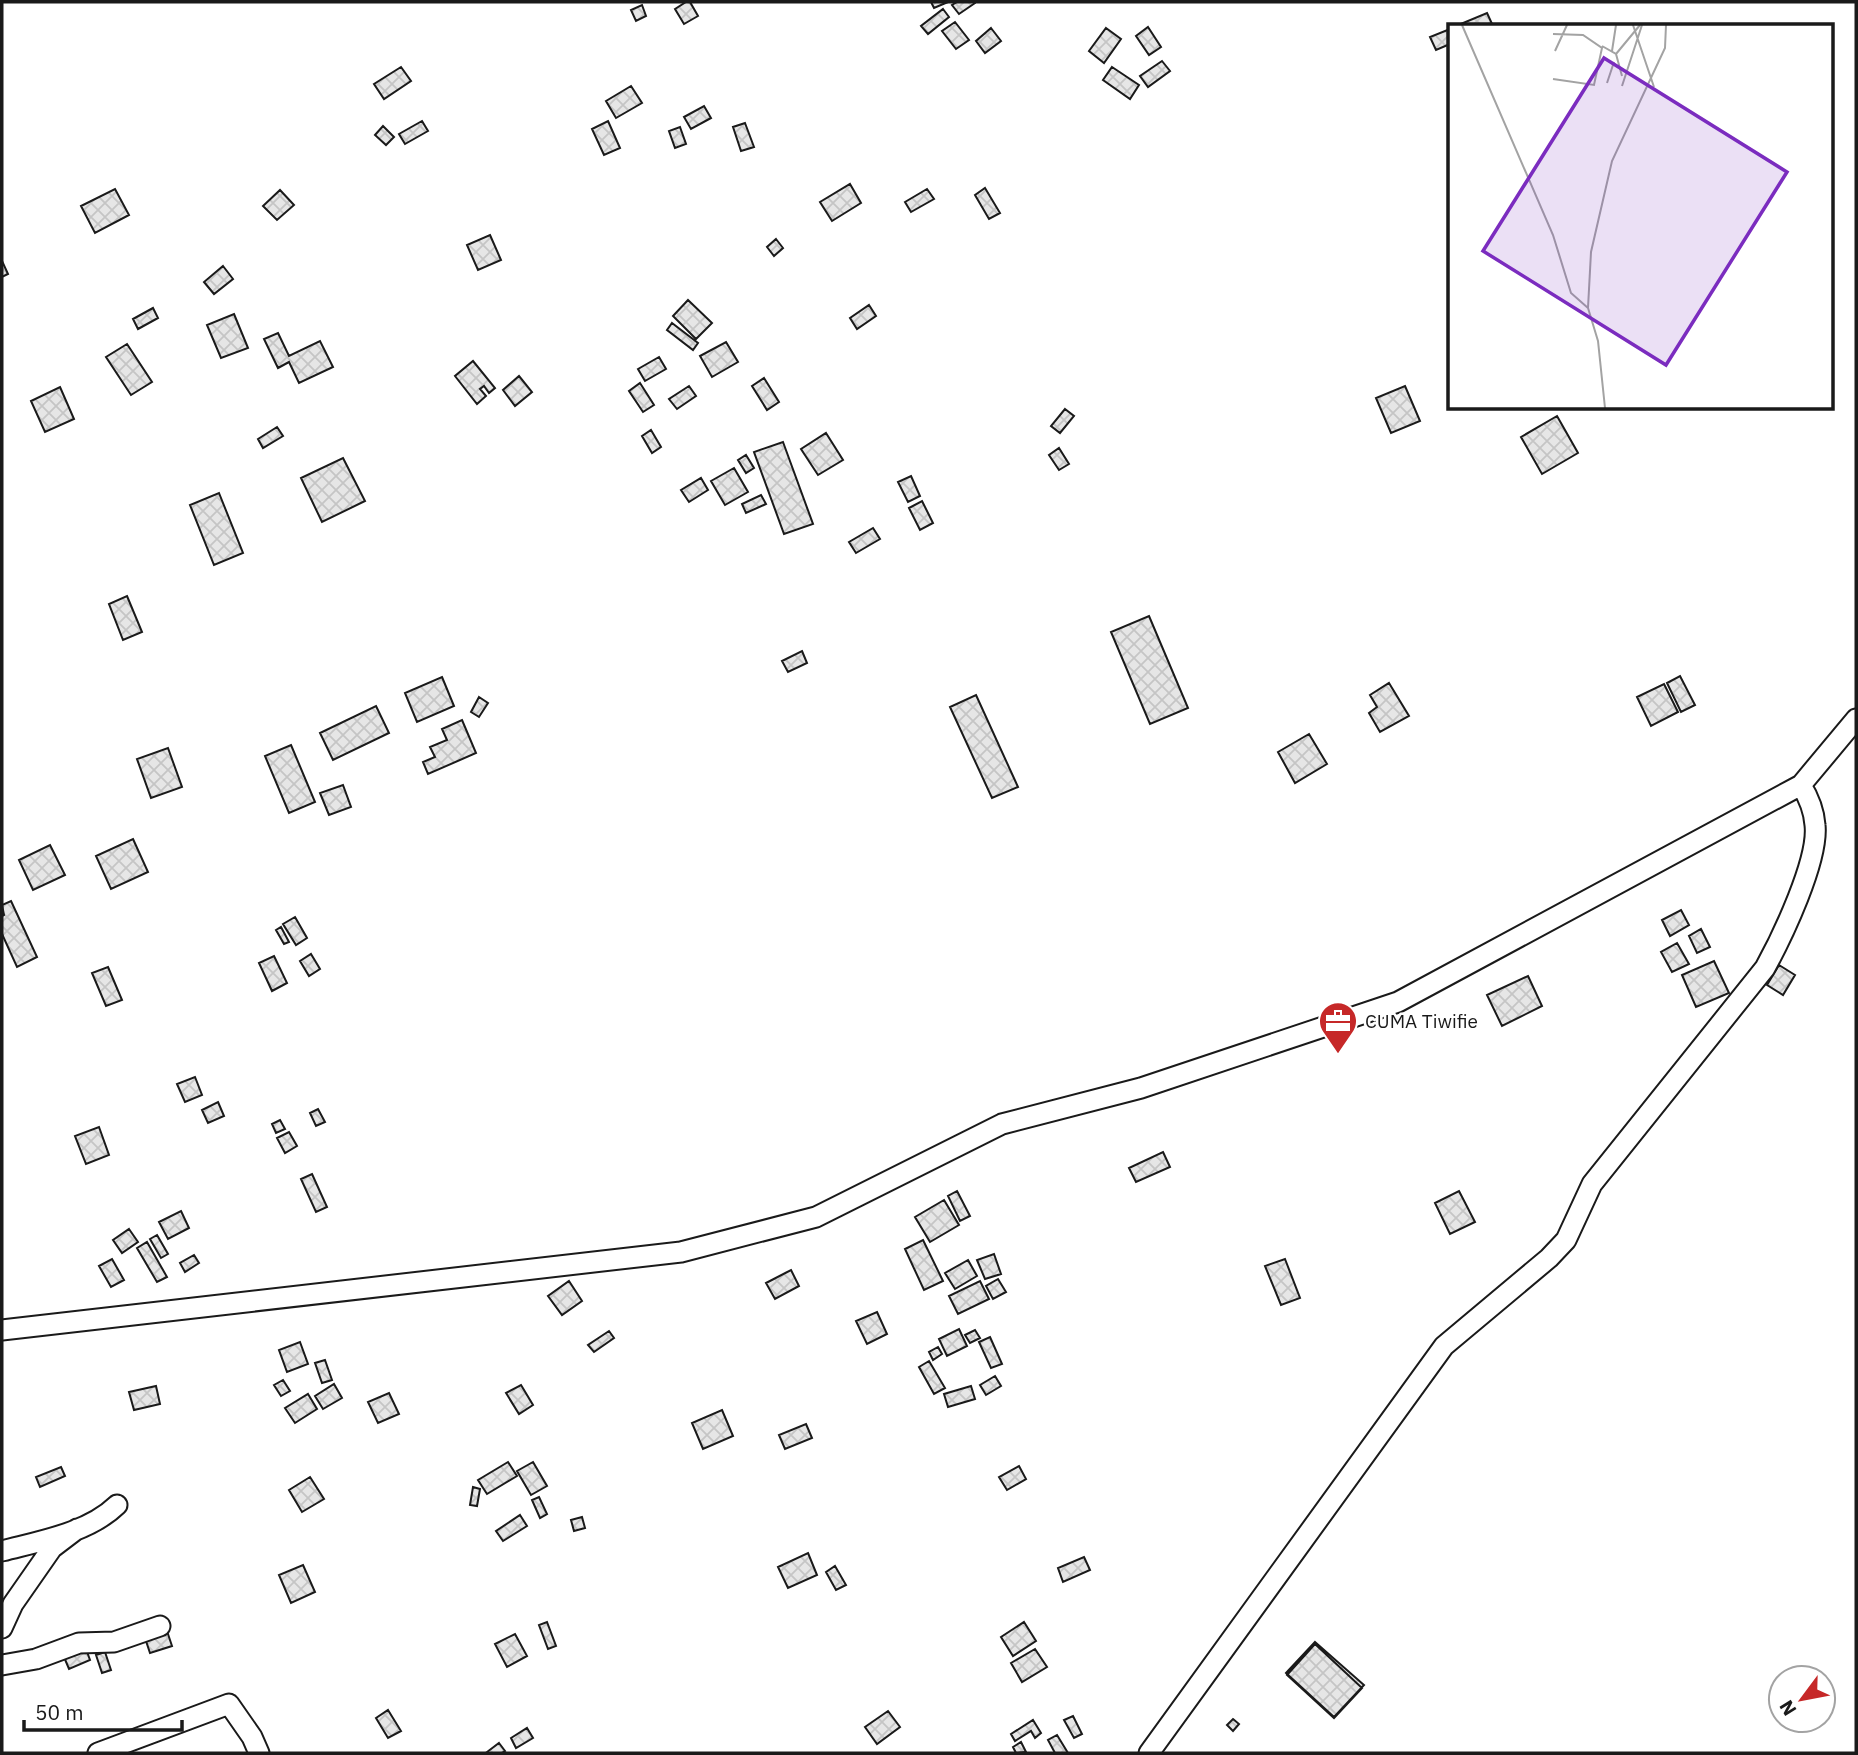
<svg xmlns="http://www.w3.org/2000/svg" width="1858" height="1755" viewBox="0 0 1858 1755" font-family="'IBM Plex Sans',sans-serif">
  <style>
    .building { fill: url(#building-cross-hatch); stroke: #1a1a1a; stroke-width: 2 }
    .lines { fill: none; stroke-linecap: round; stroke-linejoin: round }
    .minor-casing { stroke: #1a1a1a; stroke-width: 23 }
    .minor { stroke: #fff; stroke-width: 19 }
    .labels { text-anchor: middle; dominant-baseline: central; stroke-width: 5; stroke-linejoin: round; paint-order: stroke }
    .poi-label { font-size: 19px; fill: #1a1a1a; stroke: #fff; text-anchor: start }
    .inset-road { fill: none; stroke: #a3a3a3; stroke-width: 2 }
    .view { fill: #7b2cbf; fill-opacity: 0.15; stroke: #7b2cbf; stroke-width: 3.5 }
    .inset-edge { fill: none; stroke: #1a1a1a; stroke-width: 3.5 }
  </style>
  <defs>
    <pattern id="building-cross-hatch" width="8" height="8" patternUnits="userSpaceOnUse" patternTransform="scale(1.75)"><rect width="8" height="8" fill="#e6e6e6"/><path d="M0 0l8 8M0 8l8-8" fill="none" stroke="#c5c5c5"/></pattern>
  </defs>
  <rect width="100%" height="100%" fill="#fff"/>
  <path class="building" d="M686,2H690L698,16L684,24L675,9Z
    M931,2H948L934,8Z
    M957,2H975V3L959,14L952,5Z
    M642,5L646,16L636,21L631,10Z
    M943,9L949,17L928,34L921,26Z
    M1487,13L1493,26H1456Z
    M955,22L969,40L956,49L942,31Z
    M1148,27L1161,47L1149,55L1136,36Z
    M991,28L1001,41L985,53L976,41Z
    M1106,28L1121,39L1104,63L1089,51Z
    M1450,29V44L1436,50L1430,37Z
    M1162,61L1170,71L1148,87L1140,76Z
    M401,67L411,81L384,99L374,84Z
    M1112,67L1139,85L1130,99L1103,80Z
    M631,86L642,103L616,118L606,101Z
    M704,106L711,118L691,129L684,117Z
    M422,121L428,131L405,144L399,134Z
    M608,121L620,148L604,155L592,129Z
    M745,123L754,147L741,151L733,127Z
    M383,126L394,137L386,145L375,135Z
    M680,127L686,144L675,148L669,131Z
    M850,184L861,203L832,221L820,202Z
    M985,188L1000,213L989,219L975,195Z
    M115,189L129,215L95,233L81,206Z
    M927,189L934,199L911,212L905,202Z
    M280,190L294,205L277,220L263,206Z
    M490,235L501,260L478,270L467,245Z
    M776,239L783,248L774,256L767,247Z
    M2,261L8,274L2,277Z
    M223,266L233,279L214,294L204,282Z
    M688,300L712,323L696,339L673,316Z
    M869,305L876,316L857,329L850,318Z
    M153,308L158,318L138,329L133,319Z
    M234,314L248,348L221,358L207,325Z
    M672,323L698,343L693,350L667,330Z
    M278,333L289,356L320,341L333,367L299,383L289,362L278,368L264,339Z
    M726,342L738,362L712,377L700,356Z
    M127,344L152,382L131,395L106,357Z
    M659,357L666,369L645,381L638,369Z
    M473,361L495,388L489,393L484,386L480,389L486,396L477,404L455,376Z
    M519,376L532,392L515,406L503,390Z
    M764,378L779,402L767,410L752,386Z
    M640,383L654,405L643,412L629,391Z
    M689,386L696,396L677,409L669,399Z
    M1405,386L1420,421L1391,433L1376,398Z
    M60,387L74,419L45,432L31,401Z
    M1065,409L1074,416L1060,433L1051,426Z
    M1557,416L1578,453L1542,474L1521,437Z
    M277,427L283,436L263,448L258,439Z
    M651,430L661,447L652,453L642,436Z
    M826,433L843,460L818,475L801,449Z
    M783,442L813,524L784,534L754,452Z
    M1059,448L1069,464L1059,470L1049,455Z
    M746,455L754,468L746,473L738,460Z
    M343,458L365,501L322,522L301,478Z
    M734,468L748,492L725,505L711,481Z
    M911,476L920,496L908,502L898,482Z
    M701,478L708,490L689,502L681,490Z
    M219,493L243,553L214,565L190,505Z
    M761,495L766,504L746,513L742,504Z
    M922,501L933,523L920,530L909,508Z
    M873,528L880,539L856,553L849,542Z
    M127,596L142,632L123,640L109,604Z
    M1149,616L1188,708L1150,724L1111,632Z
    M802,651L807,663L788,672L782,661Z
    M1680,676L1695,705L1681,712L1667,683Z
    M442,677L454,706L417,722L405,693Z
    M1389,683L1409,716L1380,732L1369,713L1377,707L1370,695Z
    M1664,684L1678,712L1651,726L1637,697Z
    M976,695L1018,787L992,798L950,707Z
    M479,697L488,703L479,717L471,712Z
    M376,706L389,733L333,760L320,733Z
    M462,720L476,753L428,774L423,762L435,757L430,747L447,740L442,729Z
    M1309,734L1327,764L1295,783L1278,752Z
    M291,745L315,802L289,813L265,756Z
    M168,748L182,787L151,798L137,759Z
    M343,785L351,807L329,815L320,793Z
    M133,839L148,872L111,889L96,856Z
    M50,845L65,875L33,890L19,860Z
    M11,901L37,957L17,967L2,934V916L4,915L2,905Z
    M1681,910L1689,925L1670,936L1662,920Z
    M295,917L307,938L296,945L283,924Z
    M281,927L289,942L284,944L276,930Z
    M1701,929L1710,947L1697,953L1689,936Z
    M1677,943L1689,964L1672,972L1661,952Z
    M311,954L320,969L309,976L300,961Z
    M274,956L287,983L272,991L259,963Z
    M1714,961L1729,993L1696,1007L1682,975Z
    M1779,965L1795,975L1783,995L1767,985Z
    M108,967L122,1000L106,1006L92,973Z
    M1528,976L1542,1006L1502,1026L1487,995Z
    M195,1077L202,1095L185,1102L177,1084Z
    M218,1102L224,1116L208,1123L202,1110Z
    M318,1109L325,1122L316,1126L310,1113Z
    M280,1120L285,1129L276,1133L272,1124Z
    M99,1127L109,1155L86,1164L75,1136Z
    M289,1132L297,1146L285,1153L277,1138Z
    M1163,1152L1170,1167L1136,1182L1129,1168Z
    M312,1174L327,1207L316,1212L301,1179Z
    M957,1191L970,1216L960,1221L948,1196Z
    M1459,1191L1475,1222L1450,1234L1435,1203Z
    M944,1200L959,1225L930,1242L915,1217Z
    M181,1211L189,1228L168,1239L159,1222Z
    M129,1229L138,1242L122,1253L113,1240Z
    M157,1235L168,1254L161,1258L150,1239Z
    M923,1240L943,1281L924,1290L905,1249Z
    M147,1242L167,1277L157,1282L137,1248Z
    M994,1254L1001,1274L985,1279L977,1260Z
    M194,1255L199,1263L185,1272L180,1263Z
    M112,1259L124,1280L111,1287L99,1266Z
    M1285,1259L1300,1298L1281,1305L1265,1266Z
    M968,1260L977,1276L955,1289L945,1273Z
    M791,1270L799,1286L775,1299L766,1283Z
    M998,1279L1006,1292L993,1299L986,1286Z
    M569,1281L582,1301L562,1315L548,1296Z
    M980,1281L989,1299L958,1314L949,1296Z
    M877,1312L887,1334L867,1344L856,1321Z
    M959,1329L967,1346L947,1356L939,1339Z
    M975,1330L980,1338L970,1343L965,1335Z
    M609,1331L614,1338L594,1352L588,1345Z
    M990,1337L1002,1364L991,1368L979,1342Z
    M300,1342L308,1364L287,1372L279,1350Z
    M938,1347L942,1354L933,1360L929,1352Z
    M325,1360L332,1380L322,1383L315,1363Z
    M929,1361L945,1388L934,1394L919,1367Z
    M995,1376L1001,1386L986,1395L980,1385Z
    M283,1380L290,1391L281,1396L274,1385Z
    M334,1384L342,1398L323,1409L315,1396Z
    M521,1385L533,1405L519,1414L506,1393Z
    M156,1386L160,1404L134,1410L129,1392Z
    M971,1386L975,1399L948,1407L944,1394Z
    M389,1393L399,1414L378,1423L368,1402Z
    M308,1394L317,1409L295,1423L285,1408Z
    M722,1410L733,1436L703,1449L692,1423Z
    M806,1424L812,1438L785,1449L779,1435Z
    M508,1462L517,1476L487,1494L478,1480Z
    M533,1462L547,1486L531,1495L517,1471Z
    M1019,1466L1026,1479L1007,1490L999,1477Z
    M61,1467L65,1476L40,1487L36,1477Z
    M310,1477L324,1499L302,1512L289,1490Z
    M473,1487L480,1489L477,1506L470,1505Z
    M539,1497L547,1514L540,1518L532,1500Z
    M520,1515L527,1526L503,1541L496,1531Z
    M582,1517L585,1528L574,1531L571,1520Z
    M808,1553L817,1575L788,1588L778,1567Z
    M1084,1557L1090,1570L1063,1582L1058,1568Z
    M303,1565L315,1592L291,1603L279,1575Z
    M835,1566L846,1585L836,1590L826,1572Z
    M547,1622L556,1646L548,1649L539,1625Z
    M1024,1622L1036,1641L1013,1656L1001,1637Z
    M165,1625L172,1646L150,1653L143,1632Z
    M515,1634L527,1656L507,1667L495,1644Z
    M1315,1642L1364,1685L1334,1717L1286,1673Z
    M1315,1644L1362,1688L1334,1718L1287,1675Z
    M86,1649L90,1660L69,1669L64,1657Z
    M1035,1649L1047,1667L1022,1682L1011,1663Z
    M105,1652L111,1670L102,1673L96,1655Z
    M388,1710L401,1731L388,1738L376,1718Z
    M888,1711L900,1727L877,1744L865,1727Z
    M1073,1716L1082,1734L1074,1738L1064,1720Z
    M1233,1719L1239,1724L1233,1731L1227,1725Z
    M1033,1720L1041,1733L1035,1738L1031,1731L1015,1741L1011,1734Z
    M527,1728L533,1738L516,1748L511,1738Z
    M1057,1735L1068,1753H1055L1048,1740Z
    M1021,1742L1026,1752L1016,1753L1013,1747Z
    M499,1743L505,1751L502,1753H488L487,1752Z"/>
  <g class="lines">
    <defs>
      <path id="minor" d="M2,1330L681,1252L816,1217L1002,1124L1141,1088L1398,1002L1801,785L1856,719
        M2,1551C40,1541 88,1533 117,1505
        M2,1628L13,1604L52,1548L77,1529
        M2,1665L36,1659L79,1643L114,1642L160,1626
        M98,1753L229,1704L252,1737L259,1753
        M1149,1753L1444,1346L1549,1258L1566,1240L1592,1184L1765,968C1782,937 1819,860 1815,825C1814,810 1809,798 1801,785"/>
    </defs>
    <use href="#minor" class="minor-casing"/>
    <use href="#minor" class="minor"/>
  </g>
  <defs>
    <symbol id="office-pin" viewBox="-11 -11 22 30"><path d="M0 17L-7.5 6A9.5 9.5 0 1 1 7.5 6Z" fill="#c62828" stroke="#fff"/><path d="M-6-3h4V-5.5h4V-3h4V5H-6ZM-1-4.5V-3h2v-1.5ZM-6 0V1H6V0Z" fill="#fff"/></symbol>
  </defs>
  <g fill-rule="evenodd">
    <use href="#office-pin" x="1316" y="999" width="44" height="60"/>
  </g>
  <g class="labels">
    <g class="poi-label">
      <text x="1365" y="1021">CUMA Tiwifie</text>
    </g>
  </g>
  <g transform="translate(1448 24)">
    <rect width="385" height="385" fill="#fff"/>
    <path class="inset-road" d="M14,1L105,211L123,269L140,284M185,1L206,63M105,10L135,11L154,24L146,61L105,55M154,22L168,30L174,52M107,27L119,1M164,27L168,1M168,30L192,1M159,59L166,38M174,62L194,1M157,384L150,317L140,284L143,228L164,137L217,24L218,1"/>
    <path class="view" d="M156,34L339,148L218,341L35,227Z"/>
    <rect width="385" height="385" class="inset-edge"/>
  </g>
  <rect width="1858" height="1755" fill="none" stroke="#1a1a1a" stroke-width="7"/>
  <g transform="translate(1802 1699) rotate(238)"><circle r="33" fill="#ffffff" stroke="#a3a3a3" stroke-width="2"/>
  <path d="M0-5L12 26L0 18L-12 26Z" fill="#c62828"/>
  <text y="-10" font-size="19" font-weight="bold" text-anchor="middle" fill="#1a1a1a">N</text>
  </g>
  <path d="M24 1720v10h158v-10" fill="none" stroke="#1a1a1a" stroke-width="3.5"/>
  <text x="35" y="1720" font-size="21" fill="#1a1a1a" stroke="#ffffff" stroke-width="5" paint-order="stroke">50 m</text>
</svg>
